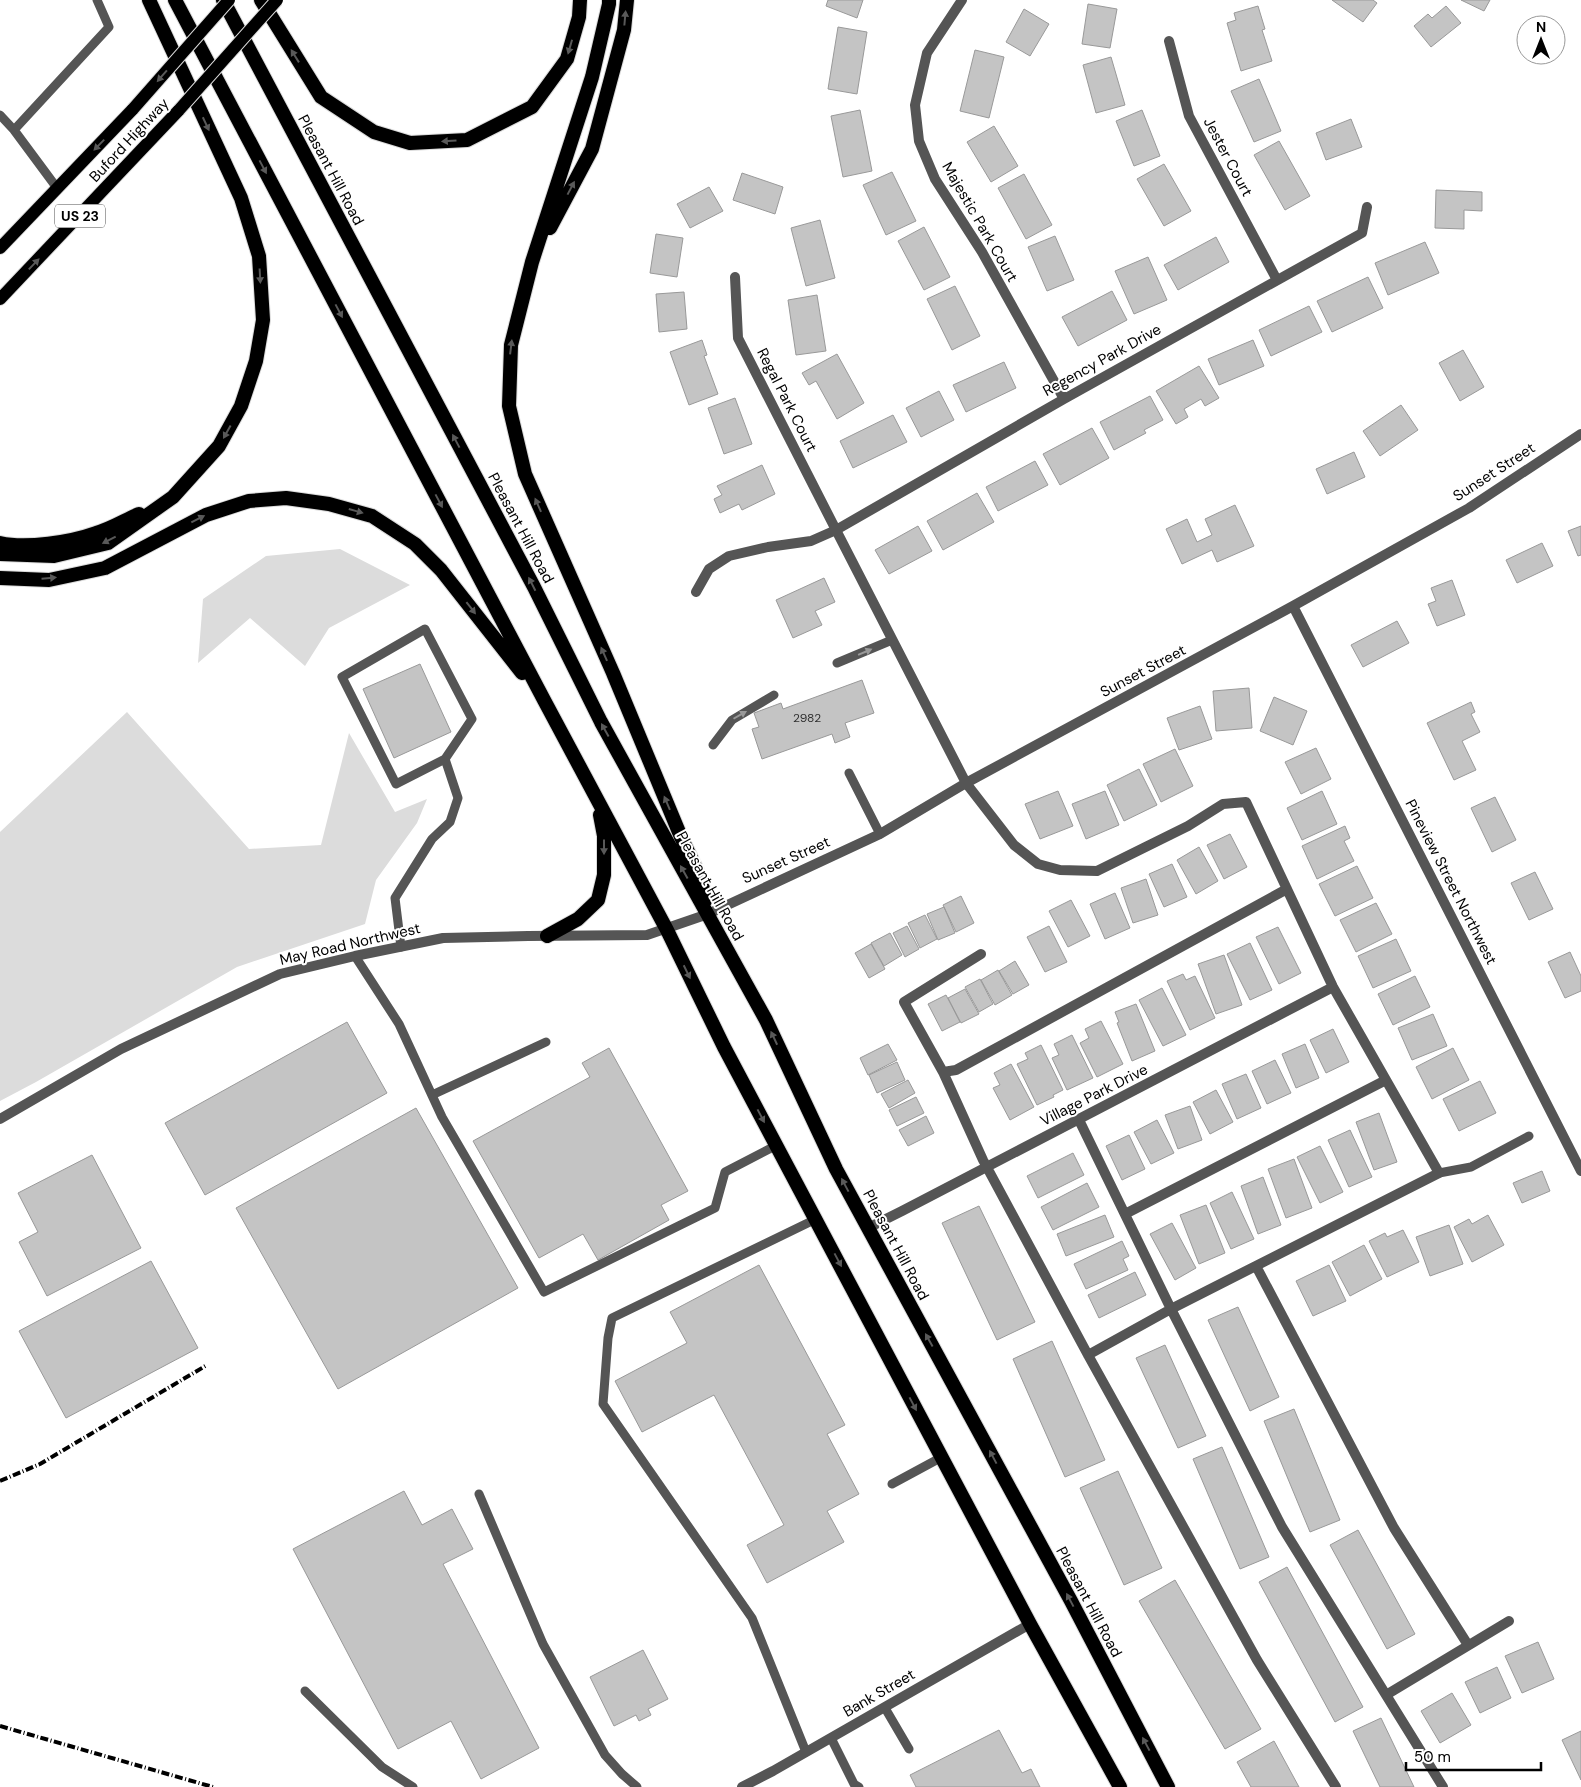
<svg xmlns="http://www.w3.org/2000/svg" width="1581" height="1787" viewBox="0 0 1581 1787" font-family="'DM Sans',sans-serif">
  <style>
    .green { fill: #dcdcdc }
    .building { fill: #c4c4c4; stroke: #999 }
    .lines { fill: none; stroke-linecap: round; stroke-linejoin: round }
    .primary-casing { stroke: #dbdbdb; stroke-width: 14 }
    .trunk-casing { stroke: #dbdbdb; stroke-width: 16 }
    .service { stroke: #555; stroke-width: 9 }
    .minor { stroke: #555; stroke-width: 10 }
    .primary { stroke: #000; stroke-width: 12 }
    .trunk { stroke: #000; stroke-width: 14 }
    .rail { stroke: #000; stroke-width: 4; stroke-dasharray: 8 2.5 1 2.5; stroke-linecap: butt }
    .primary-bridge-casing { stroke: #dbdbdb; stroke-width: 14; stroke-linecap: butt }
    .primary-bridge { stroke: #000; stroke-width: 12 }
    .oneway { fill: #595959 }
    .oneway2 { fill: #999 }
    .labels { text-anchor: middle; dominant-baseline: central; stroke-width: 4; stroke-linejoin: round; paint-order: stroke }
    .number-label { font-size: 12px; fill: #313131 }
    .shield { fill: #fff; stroke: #4c4c4c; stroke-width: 1 }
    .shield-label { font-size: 14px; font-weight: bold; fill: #000 }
    .street-label { font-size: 15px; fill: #000; stroke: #fff }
  </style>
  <rect width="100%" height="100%" fill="#fff"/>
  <path class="green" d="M340,549L410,585L329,628L305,666L250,618L198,663L203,599L266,556Z
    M127,712L249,849L321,845L349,733L395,812L427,799L417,823L376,880L365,924L237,967L36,1082L0,1101V832Z"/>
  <path class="building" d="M828,0H863L857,18L826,6Z
    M1332,0H1373L1377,3L1363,22Z
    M1461,0H1490L1484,11Z
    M1088,4L1117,9L1110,48L1082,44Z
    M1258,6L1265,29L1262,30L1272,61L1241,71L1227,23L1236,20L1234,13Z
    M1446,6L1461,23L1431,47L1414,26L1428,14L1432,18Z
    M1024,9L1049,24L1030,56L1006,42Z
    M838,27L867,32L857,94L828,89Z
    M975,50L1004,57L989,118L960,111Z
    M1111,57L1125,105L1096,113L1083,65Z
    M1259,79L1281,131L1254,142L1231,91Z
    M860,110L872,171L843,177L831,116Z
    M1142,110L1160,156L1134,166L1116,121Z
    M1351,119L1362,147L1326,160L1316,133Z
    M994,126L1018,166L991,182L967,142Z
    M1279,141L1310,196L1285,210L1254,155Z
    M1164,164L1191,211L1164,226L1137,179Z
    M892,172L916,221L886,235L863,185Z
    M742,173L783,187L775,214L733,200Z
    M1024,174L1052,225L1026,239L998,188Z
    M709,187L723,211L690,228L677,204Z
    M1436,190L1482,192V211L1464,210V229L1435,228Z
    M820,220L835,278L806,286L791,228Z
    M924,227L950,277L924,290L898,241Z
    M656,234L683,238L677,277L650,273Z
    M1055,236L1074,280L1047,291L1028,247Z
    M1216,237L1229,262L1178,290L1164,265Z
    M1425,242L1439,273L1388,295L1375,263Z
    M1148,257L1167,300L1134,314L1115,271Z
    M1368,277L1383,308L1332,332L1317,301Z
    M955,286L980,336L952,350L927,299Z
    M1112,291L1127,320L1078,346L1062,317Z
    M684,292L687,329L659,332L656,294Z
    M817,295L826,351L796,355L788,300Z
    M1309,306L1322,332L1271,356L1259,330Z
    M702,340L707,355L704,356L718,394L689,405L670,352Z
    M1253,340L1264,366L1219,385L1208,359Z
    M1463,350L1484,387L1460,401L1439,363Z
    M837,354L864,403L837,419L816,381L809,385L802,373Z
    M1004,362L1016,388L966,412L953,385Z
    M1199,366L1219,398L1205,406L1201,399L1184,409L1188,417L1176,424L1156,391Z
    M939,391L954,420L921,437L906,408Z
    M1150,396L1163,420L1144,430L1146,433L1114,450L1100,422Z
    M735,398L752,444L724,454L708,408Z
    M1401,405L1418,430L1380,456L1363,431Z
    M893,415L907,442L853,468L840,441Z
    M1092,428L1109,458L1060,485L1043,454Z
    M1354,452L1365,477L1327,494L1316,469Z
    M1035,461L1048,485L998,511L986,487Z
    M762,465L775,494L742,510L739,504L720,513L714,499L722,495L717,486Z
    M977,493L994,522L943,550L927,521Z
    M1235,505L1254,546L1217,562L1212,550L1182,564L1166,529L1187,519L1197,542L1212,535L1205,519Z
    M918,526L932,551L889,574L875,550Z
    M1581,526V555L1578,556L1568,531Z
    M1542,543L1553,566L1517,583L1506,560Z
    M824,578L835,602L815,611L822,625L793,638L776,600Z
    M1452,580L1465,615L1437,626L1428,604L1436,601L1431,588Z
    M1397,621L1409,643L1363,667L1351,645Z
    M420,664L451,732L394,758L363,689Z
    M862,680L874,713L845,723L850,737L835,743L832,734L762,759L752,729L759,727L754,713L781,703L783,709Z
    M1249,688L1252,728L1216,731L1213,691Z
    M1274,697L1307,711L1293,745L1260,731Z
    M1471,702L1475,712L1471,714L1480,732L1462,741L1476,770L1454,780L1427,723Z
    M1200,706L1212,739L1179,750L1167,718Z
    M1316,748L1331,779L1301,794L1285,762Z
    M1175,749L1193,786L1161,802L1143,764Z
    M1139,769L1157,805L1124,821L1107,785Z
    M1058,791L1073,826L1040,839L1025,804Z
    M1105,791L1119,825L1086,839L1072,804Z
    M1322,791L1337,824L1302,840L1287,808Z
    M1495,797L1516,840L1492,852L1471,808Z
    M1345,826L1350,838L1344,841L1354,861L1317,879L1302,846Z
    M1230,834L1247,867L1224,879L1207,845Z
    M1199,847L1218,881L1196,894L1177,860Z
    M1172,864L1187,897L1164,907L1149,874Z
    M1357,866L1373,898L1335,916L1319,884Z
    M1535,872L1553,909L1529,920L1511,883Z
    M1146,879L1158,915L1133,923L1121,888Z
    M1115,893L1130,928L1105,939L1090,904Z
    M961,896L974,923L956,932L943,905Z
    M1071,900L1090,936L1068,947L1049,911Z
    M1376,903L1392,934L1356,952L1340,920Z
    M944,907L955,933L938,940L927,914Z
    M925,915L937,939L920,948L908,923Z
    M907,926L919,949L905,957L893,933Z
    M1049,926L1067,962L1045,972L1027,937Z
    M1278,927L1301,973L1279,984L1256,937Z
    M890,933L902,955L884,966L871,943Z
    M1396,939L1411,971L1373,988L1358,956Z
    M1250,943L1272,990L1250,1000L1227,954Z
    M871,944L885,969L869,978L855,953Z
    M1570,952L1581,976V991L1565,998L1548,962Z
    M1224,955L1242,1005L1216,1014L1198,964Z
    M1015,961L1029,985L1013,994L999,971Z
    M998,970L1012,995L995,1005L981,980Z
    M1183,974L1186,980L1195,976L1215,1018L1190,1030L1167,981Z
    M1415,976L1430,1007L1393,1025L1378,994Z
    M980,979L993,1004L979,1012L965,987Z
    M1162,988L1186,1035L1163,1046L1139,1000Z
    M965,989L979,1014L961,1023L948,998Z
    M946,995L960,1022L942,1031L928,1004Z
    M1136,1004L1155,1051L1132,1061L1117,1023L1119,1022L1115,1012Z
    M1433,1014L1447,1046L1412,1060L1398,1028Z
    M1101,1021L1123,1064L1097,1077L1080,1043L1089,1038L1085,1029Z
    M347,1022L387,1093L205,1195L165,1123Z
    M1333,1029L1349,1062L1326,1073L1310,1040Z
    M1072,1035L1093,1078L1067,1090L1052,1058L1059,1055L1054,1044Z
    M888,1044L897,1060L868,1075L860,1058Z
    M1305,1044L1319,1078L1296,1088L1282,1054Z
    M1041,1045L1063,1090L1053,1095L1054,1097L1037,1105L1017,1064L1028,1059L1025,1053Z
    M609,1048L688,1191L661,1205L669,1220L598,1260L583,1234L539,1258L473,1141L590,1077L582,1063Z
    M1453,1048L1469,1080L1432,1099L1416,1067Z
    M1275,1060L1291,1093L1267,1104L1252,1071Z
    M897,1062L905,1080L877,1093L869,1075Z
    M1011,1064L1034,1107L1010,1120L993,1088L1000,1085L994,1073Z
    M1246,1074L1261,1108L1237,1119L1222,1084Z
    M908,1080L915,1093L889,1108L881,1094Z
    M1480,1081L1496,1113L1459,1131L1443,1099Z
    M1216,1090L1233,1122L1210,1134L1193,1102Z
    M916,1097L924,1113L897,1126L889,1110Z
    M1190,1106L1202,1140L1178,1149L1165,1115Z
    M416,1108L518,1288L338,1389L236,1208Z
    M1379,1113L1397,1162L1374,1170L1356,1122Z
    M926,1116L934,1133L908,1146L899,1130Z
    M1157,1120L1174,1153L1151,1164L1134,1132Z
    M1350,1130L1372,1177L1349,1187L1328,1140Z
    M1129,1135L1145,1169L1122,1180L1106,1146Z
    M1320,1146L1343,1192L1320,1203L1297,1157Z
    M1073,1153L1084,1175L1038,1198L1027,1176Z
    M92,1155L141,1248L47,1296L19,1242L38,1232L18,1193Z
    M1294,1159L1312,1208L1286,1218L1268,1169Z
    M1542,1171L1550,1191L1522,1203L1513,1183Z
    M1263,1177L1281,1225L1258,1234L1241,1186Z
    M1087,1183L1099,1207L1053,1230L1041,1207Z
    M1232,1192L1254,1239L1231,1249L1210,1203Z
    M1206,1205L1225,1253L1199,1264L1180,1215Z
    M979,1206L1035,1322L997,1340L942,1223Z
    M1105,1215L1114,1237L1066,1256L1057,1234Z
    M1488,1215L1504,1245L1472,1262L1454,1227L1469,1219L1472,1224Z
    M1172,1223L1196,1268L1175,1280L1150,1234Z
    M1449,1225L1463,1264L1430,1276L1416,1237Z
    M1403,1230L1419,1262L1387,1277L1369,1241L1385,1233L1387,1237Z
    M1122,1241L1129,1256L1123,1259L1128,1270L1086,1289L1074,1264Z
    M1364,1245L1382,1279L1350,1296L1332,1262Z
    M151,1261L198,1348L66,1418L19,1331Z
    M759,1265L845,1425L827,1434L859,1494L827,1511L844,1542L767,1583L747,1545L784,1525L714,1395L642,1432L615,1381L687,1343L670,1312Z
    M1329,1265L1346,1301L1313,1316L1296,1281Z
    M1135,1272L1146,1295L1099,1318L1088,1295Z
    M1238,1307L1279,1397L1250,1411L1208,1320Z
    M1052,1341L1105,1460L1065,1477L1013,1359Z
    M1165,1345L1206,1436L1178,1448L1136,1358Z
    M1294,1409L1340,1520L1310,1532L1264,1421Z
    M1222,1447L1269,1557L1240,1569L1193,1459Z
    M1118,1471L1162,1568L1124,1585L1080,1488Z
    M404,1491L422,1525L452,1509L473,1549L443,1564L539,1748L481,1779L451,1721L398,1749L293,1549Z
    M1358,1530L1415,1634L1387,1649L1330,1545Z
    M1287,1567L1363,1707L1335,1722L1259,1582Z
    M1175,1580L1261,1729L1225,1749L1139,1601Z
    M1538,1642L1554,1679L1522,1693L1505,1656Z
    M643,1650L668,1699L648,1709L651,1715L639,1721L636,1715L614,1726L590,1677Z
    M1497,1667L1511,1698L1480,1713L1465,1682Z
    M1452,1693L1471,1725L1440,1743L1421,1711Z
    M1381,1718L1414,1787H1380L1353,1731Z
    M999,1730L1022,1773L1031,1769L1040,1787H916L910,1775Z
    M1581,1731V1780L1562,1740Z
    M1274,1741L1299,1787H1251L1237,1762Z"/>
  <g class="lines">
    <defs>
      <path id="primary" d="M0,248L133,109
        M0,299L179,110"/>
      <path id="trunk" d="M175,0L544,700L667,930L724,1047L1030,1624L1120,1787
        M223,0L534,587L601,722L766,1020L836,1169L1071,1601L1168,1787
        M261,0L321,97L374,132L410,143L467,140L532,107L567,59L579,17L580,0
        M609,0V4L592,77L532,262L511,345L509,406L525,474L613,673L681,837L701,879L705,901
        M550,228L592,149L624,30L627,0
        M0,543C26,549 71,542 96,533C111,529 125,520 139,514
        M0,554L54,556L108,543L173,497L219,446L241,406L256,361L263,320L259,256L241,198L149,0
        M0,578L49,580L105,568L206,515L249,501L286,498L329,504L372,516L415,544L441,570L522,673
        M547,936L578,919L598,900L604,875V836L600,815"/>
    </defs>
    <use href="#primary" class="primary-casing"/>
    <use href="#trunk" class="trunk-casing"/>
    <path class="service" d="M0,115L14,130
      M57,188L14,130L109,27L97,0
      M425,629L472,719L445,759L396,784L342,677Z
      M837,663L892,640
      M713,745L732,720L774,695
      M849,773L880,834
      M401,947L395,898L432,839L450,822L458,798L445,759
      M355,956L399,1024L442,1117L544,1292L715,1208L725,1172L777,1145
      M432,1095L546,1042
      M1439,1173L1471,1167L1529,1136
      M892,1484L942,1457
      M479,1494L543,1644L605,1755L622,1774L637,1787
      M305,1691L382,1767L413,1787
      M885,1708L909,1749
      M831,1738L854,1784L859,1787
      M806,1752L752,1618L603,1404L608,1338L612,1318L816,1219"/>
    <path class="minor" d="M962,0L927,53L915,105L919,141L935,179L982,252L1064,399
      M1169,41L1189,116L1277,280
      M696,592L709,569L729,556L768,547L811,541L836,530L738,338L735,277
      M1293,606L1581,1171
      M981,954L904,1002L943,1072L983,1160L1088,1355L1257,1660L1336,1787
      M943,1072L956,1070L1287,889
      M0,1119L121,1049L280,974L355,956L443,938L528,936L647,935L708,914L880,834L966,783L1293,606L1469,508L1581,434
      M1079,1120L1171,1309L1282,1527L1443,1787
      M1125,1214L1386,1080
      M868,1228L902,1211L1333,987
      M1256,1266L1394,1528L1468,1645
      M1088,1355L1171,1309L1439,1173L1333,987L1246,802L1223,804L1188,826L1097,871L1060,870L1038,864L1014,845L966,783L836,530L1064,399L1362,233L1367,207
      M1386,1695L1509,1621
      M742,1787L773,1771L1030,1624"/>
    <use href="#primary" class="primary"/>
    <use href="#trunk" class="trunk"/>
    <path class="rail" d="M0,1481L40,1464L207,1365
      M0,1726L213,1787"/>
    <defs>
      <path id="primary-bridge" d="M133,109L229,0
        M179,110L277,0"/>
    </defs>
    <use href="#primary-bridge" class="primary-bridge-casing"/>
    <use href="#primary-bridge" class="primary-bridge"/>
  </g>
  <defs><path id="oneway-solid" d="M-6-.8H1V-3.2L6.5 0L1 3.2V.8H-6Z" transform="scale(1.25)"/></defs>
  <g class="oneway">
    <use href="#oneway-solid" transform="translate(625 18) rotate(-85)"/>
    <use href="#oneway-solid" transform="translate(570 47) rotate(106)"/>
    <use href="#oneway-solid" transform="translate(295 56) rotate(-122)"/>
    <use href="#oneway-solid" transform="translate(162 76) rotate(131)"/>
    <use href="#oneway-solid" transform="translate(206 124) rotate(65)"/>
    <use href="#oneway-solid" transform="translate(449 141) rotate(176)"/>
    <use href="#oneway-solid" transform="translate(99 145) rotate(134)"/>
    <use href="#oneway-solid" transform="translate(263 167) rotate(62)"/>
    <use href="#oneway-solid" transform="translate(571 188) rotate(-62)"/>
    <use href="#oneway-solid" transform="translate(34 264) rotate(-46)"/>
    <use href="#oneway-solid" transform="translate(260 276) rotate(87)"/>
    <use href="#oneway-solid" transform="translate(339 311) rotate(62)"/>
    <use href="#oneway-solid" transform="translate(511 347) rotate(-83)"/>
    <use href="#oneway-solid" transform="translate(227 432) rotate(119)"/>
    <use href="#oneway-solid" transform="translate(456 441) rotate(-118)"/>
    <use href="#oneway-solid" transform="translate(439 501) rotate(62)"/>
    <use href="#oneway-solid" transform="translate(538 505) rotate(-114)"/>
    <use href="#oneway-solid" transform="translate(356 511) rotate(16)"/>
    <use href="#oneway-solid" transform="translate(198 519) rotate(-27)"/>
    <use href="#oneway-solid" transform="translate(109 540) rotate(153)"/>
    <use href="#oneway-solid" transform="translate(49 578) rotate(-5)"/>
    <use href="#oneway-solid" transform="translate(532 584) rotate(-117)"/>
    <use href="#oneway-solid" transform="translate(471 608) rotate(52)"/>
    <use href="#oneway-solid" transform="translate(604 654) rotate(-114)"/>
    <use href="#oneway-solid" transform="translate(605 730) rotate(-119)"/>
    <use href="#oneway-solid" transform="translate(667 803) rotate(-113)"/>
    <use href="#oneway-solid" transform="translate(604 847) rotate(90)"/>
    <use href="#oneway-solid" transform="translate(684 872) rotate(-119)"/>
    <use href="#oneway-solid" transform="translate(687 972) rotate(64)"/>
    <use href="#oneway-solid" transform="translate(774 1038) rotate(-115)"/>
    <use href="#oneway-solid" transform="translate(761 1116) rotate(62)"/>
    <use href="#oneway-solid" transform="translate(845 1185) rotate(-118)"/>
    <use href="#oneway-solid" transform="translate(838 1260) rotate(62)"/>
    <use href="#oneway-solid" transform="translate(929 1340) rotate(-119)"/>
    <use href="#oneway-solid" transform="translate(913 1404) rotate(62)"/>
    <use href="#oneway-solid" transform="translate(993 1457) rotate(-118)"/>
    <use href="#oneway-solid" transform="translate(1070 1600) rotate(-118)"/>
    <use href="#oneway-solid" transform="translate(1146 1744) rotate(-118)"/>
  </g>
  <g class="oneway2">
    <use href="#oneway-solid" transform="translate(865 652) rotate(-23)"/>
    <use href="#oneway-solid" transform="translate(740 715) rotate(-30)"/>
  </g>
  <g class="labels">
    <g class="number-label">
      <text x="807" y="718">2982</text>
    </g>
    <rect class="shield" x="55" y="204.5" width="50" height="23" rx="4"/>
    <g class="shield-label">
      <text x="80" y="216">US 23</text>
    </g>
    <g class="street-label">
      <text transform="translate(129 140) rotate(-47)">Buford Highway</text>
      <text transform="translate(1228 157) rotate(62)">Jester Court</text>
      <text transform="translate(331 170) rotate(62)">Pleasant Hill Road</text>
      <text transform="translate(980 222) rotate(60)">Majestic Park Court</text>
      <text transform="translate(1102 360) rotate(-29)">Regency Park Drive</text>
      <text transform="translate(787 400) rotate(63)">Regal Park Court</text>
      <text transform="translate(1494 472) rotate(-33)">Sunset Street</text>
      <text transform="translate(521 528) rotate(62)">Pleasant Hill Road</text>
      <text transform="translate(1143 671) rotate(-28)">Sunset Street</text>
      <text transform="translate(786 860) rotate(-24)">Sunset Street</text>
      <text transform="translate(1451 882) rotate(63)">Pineview Street Northwest</text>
      <text transform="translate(710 886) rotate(61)">Pleasant Hill Road</text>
      <text transform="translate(350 944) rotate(-13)">May Road Northwest</text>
      <text transform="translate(1094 1095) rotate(-27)">Village Park Drive</text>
      <text transform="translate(896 1245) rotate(62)">Pleasant Hill Road</text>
      <text transform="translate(1089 1602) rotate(62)">Pleasant Hill Road</text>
      <text transform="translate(879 1693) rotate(-30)">Bank Street</text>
    </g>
  </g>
  <g transform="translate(1541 40)"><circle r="24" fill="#ffffff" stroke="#999999"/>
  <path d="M0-4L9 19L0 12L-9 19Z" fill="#000000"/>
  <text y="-8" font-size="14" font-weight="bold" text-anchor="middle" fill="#000000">N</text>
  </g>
  <path d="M1406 1762v8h135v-8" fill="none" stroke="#000000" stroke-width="2.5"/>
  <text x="1414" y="1762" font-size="15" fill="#000000" stroke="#ffffff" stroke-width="4" paint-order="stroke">50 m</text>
</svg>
